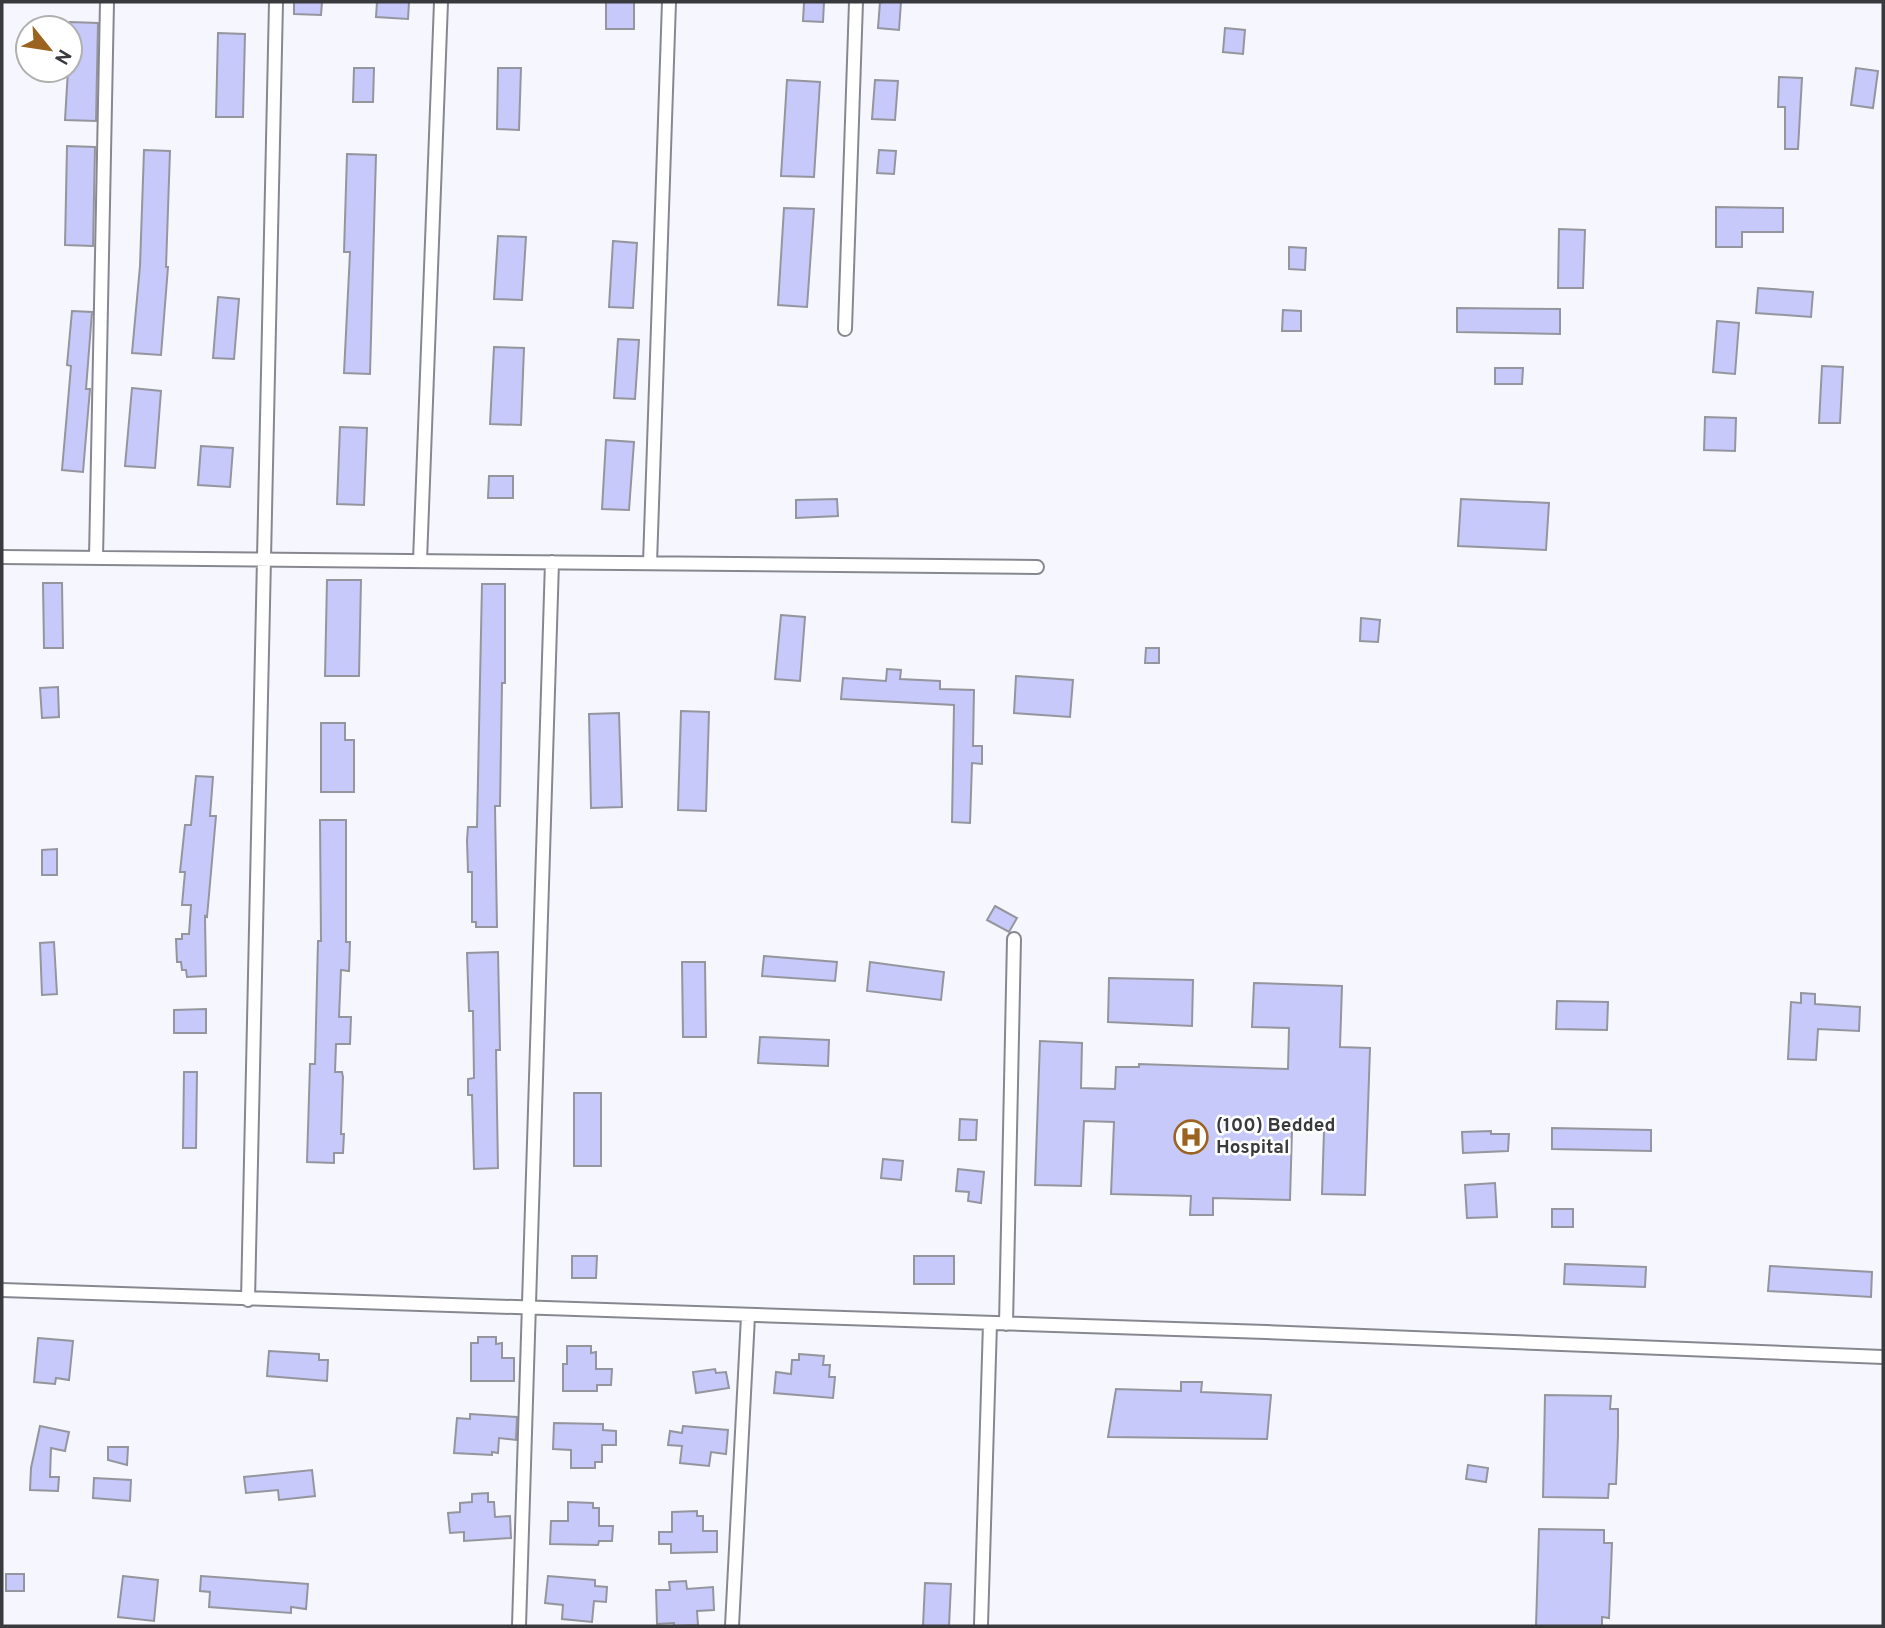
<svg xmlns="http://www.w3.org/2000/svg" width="1885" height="1628" viewBox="0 0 1885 1628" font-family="Overpass,sans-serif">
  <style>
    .building { fill: #c6c9fa; stroke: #95969d; stroke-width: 2 }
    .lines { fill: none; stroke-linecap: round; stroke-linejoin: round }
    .street-casing { stroke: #87888f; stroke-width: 16 }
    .street { stroke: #fff; stroke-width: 12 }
    .labels { text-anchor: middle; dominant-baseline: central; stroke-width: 5; stroke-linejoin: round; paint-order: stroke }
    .poi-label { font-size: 19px; font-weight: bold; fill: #393a3d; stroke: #fff; text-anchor: start }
  </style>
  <rect width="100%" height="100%" fill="#f6f7fe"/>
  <path class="building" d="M294,2H322L321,15L294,14Z
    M377,2H409L408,19L376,17Z
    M606,2H634V29H606Z
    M804,2H824L823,22L803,21Z
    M880,2H901L899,30L878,28Z
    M70,22L98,23L96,121L65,120L68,70H70Z
    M1225,28L1245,30L1243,54L1223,52Z
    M218,33L245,34L243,117H216Z
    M354,68H374L373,102H353Z
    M498,68H521L519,130L497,129Z
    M1856,68L1878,71L1873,108L1851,105Z
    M1779,77L1802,78L1798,149H1785V107H1778Z
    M787,80L820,82L814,177L781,176Z
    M875,80L898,81L895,120L872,119Z
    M67,146L95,147L93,246L65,245Z
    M144,150L170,151L166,267H168L161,355L132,353L140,266Z
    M879,150L896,151L894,174L877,173Z
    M347,154L376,155L370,374L344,373L350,252H344Z
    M1716,207L1783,208V232H1742V247H1716Z
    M784,208L814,209L807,307L778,305Z
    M1559,229L1585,230L1583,288H1558Z
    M498,236L526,237L522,300L494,299Z
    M613,241L637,243L633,308L609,307Z
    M1289,247L1306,248L1305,270L1289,269Z
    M1758,288L1813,292L1811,317L1756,313Z
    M218,297L239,299L234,359L213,358Z
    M1457,308L1560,309V334L1457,332Z
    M1283,310L1301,311V331H1282Z
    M72,311L92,312L86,389H90L83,472L62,470L71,366L67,365Z
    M1717,321L1739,323L1735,374L1713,372Z
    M618,339L639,340L635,399L614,398Z
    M494,347L524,348L521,425L490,424Z
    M1822,366L1843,367L1840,423H1819Z
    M1495,368H1523L1522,384H1495Z
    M132,388L161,391L155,468L125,466Z
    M1705,417L1736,418L1735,451L1704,450Z
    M340,427L367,428L364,505L337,504Z
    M606,440L634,442L629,510L602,509Z
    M201,446L233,448L230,487L198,485Z
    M489,476H513V498H488Z
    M837,499L838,516L796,518V500Z
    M1461,499L1549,503L1546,550L1458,546Z
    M327,580H361L359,676H325Z
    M43,583H62L63,648H44Z
    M482,584H505V683H502L500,806H495L497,927H476V922H472V872H468L467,840L468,827H477Z
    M781,615L805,617L800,681L775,679Z
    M1361,618L1380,620L1378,642L1360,641Z
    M1146,648H1159V663H1145Z
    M887,669L901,670L900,679L940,681V689L974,690L973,746H982V764L972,763L970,823L952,822L954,705L841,699L843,678L886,681Z
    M1016,676L1073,680L1070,717L1014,713Z
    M58,687L59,717L42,718L40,688Z
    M681,711L709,712L706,811L678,810Z
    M619,713L622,807L591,808L589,714Z
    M321,723H345V740H354V792H321Z
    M196,776L213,777L210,816H216L207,917L205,916L206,976L187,977L186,970H182L181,962H177L176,939H182V934H189L191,905H182L185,872H180L185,825H191Z
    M320,820H346V942H350L349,971L341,970L339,1017H351L350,1044H336L335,1072H342L343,1077L341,1134H344L343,1153H334V1163L307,1162L310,1064H315L318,941H321Z
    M57,849V875H42V850Z
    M995,906L1017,918L1009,932L987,920Z
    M54,942L57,994L42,995L40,943Z
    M498,952L500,1050H496L498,1168L474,1169L472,1095H468V1079L474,1078L473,1011H469L467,953Z
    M764,956L837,962L835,981L762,976Z
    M682,962H705L706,1037H683Z
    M870,962L944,972L941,1000L867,991Z
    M1109,978L1193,980L1192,1026L1108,1022Z
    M1254,983L1342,986L1340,1047L1370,1048L1365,1195L1322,1194L1324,1131L1292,1130L1290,1200L1213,1198V1215H1190L1191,1196L1111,1194L1114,1122L1084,1121L1081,1186L1035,1185L1040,1041L1082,1043L1081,1088L1115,1089L1116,1067H1139V1064L1288,1069L1289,1028L1252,1027Z
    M1801,993L1815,994V1004L1860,1007L1859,1031L1818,1029L1816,1060L1788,1059L1791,1002L1801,1003Z
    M1557,1001L1608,1002L1607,1030L1556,1029Z
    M206,1009V1033H174V1010Z
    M760,1037L829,1040L828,1066L758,1063Z
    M184,1072H197L196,1148H183Z
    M574,1093H601V1166H574Z
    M960,1119L977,1120L976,1140H959Z
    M1552,1128L1651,1130V1151L1552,1149Z
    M1491,1131V1134H1509L1508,1151L1463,1153L1462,1132Z
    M883,1159L903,1161L901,1180L881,1178Z
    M958,1169L984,1172L981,1203L968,1201L969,1192L956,1191Z
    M1495,1183L1497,1217L1467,1218L1465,1185Z
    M1552,1209H1573V1227H1552Z
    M572,1256H597L596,1278H572Z
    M914,1256H954V1284H914Z
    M1565,1264L1646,1267L1645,1287L1564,1284Z
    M1770,1266L1872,1272L1871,1297L1768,1291Z
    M478,1337H496V1344L502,1343V1358H514V1381H471V1343H478Z
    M38,1338L73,1341L69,1380L56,1378L55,1384L34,1382Z
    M567,1346H591V1353L596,1352V1369H612L611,1385H597V1391H563V1364H567Z
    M269,1351L319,1354V1360H328L327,1381L267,1376Z
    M799,1354L824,1356L823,1365H830L829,1377H835L833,1398L774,1393L776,1372L791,1374L792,1360H799Z
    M715,1369L716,1373L726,1372L729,1388L696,1393L693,1372Z
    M1181,1382H1202L1201,1392L1271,1395L1267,1439L1108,1437L1116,1389L1181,1391Z
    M1545,1395L1611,1396L1610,1409H1618V1436L1616,1484H1609L1608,1498L1543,1497Z
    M470,1414L517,1417L516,1440L499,1438L498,1453L492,1452V1455L454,1453L457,1418L470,1419Z
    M554,1423L603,1424V1430L616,1431V1445H602V1462H595V1468H571V1450L553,1449Z
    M40,1426L69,1432L65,1451L51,1448L50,1477H59L58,1491L30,1490L31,1468Z
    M683,1426L728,1430L726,1454L711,1452L709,1466L680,1463L682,1446L668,1445L670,1431L682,1433Z
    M108,1447H128L127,1465L108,1460Z
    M1468,1465L1488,1468L1486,1482L1466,1479Z
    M312,1470L315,1496L279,1500L278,1490L246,1493L244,1477Z
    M94,1478L131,1480L130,1501L93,1498Z
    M488,1493V1502H494L495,1517L510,1516L511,1538L464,1541V1532L450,1533L448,1513L460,1512V1503L472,1502V1494Z
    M568,1502L593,1503V1508H599V1526H613L612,1541H599L598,1545L550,1544L551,1521H568Z
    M697,1511V1516H703V1531H717V1552L671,1553V1544H659V1532H672V1512Z
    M1539,1529L1604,1530V1543H1612L1611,1570L1609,1618L1602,1617V1626H1536Z
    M6,1574H24V1591H6Z
    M123,1576L158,1580L154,1621L118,1617Z
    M201,1576L308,1584L306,1609L291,1607V1613L209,1607L210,1592L200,1591Z
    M548,1576L595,1580V1586L607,1587L606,1602L594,1601L592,1622L562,1619L563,1605L545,1603Z
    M686,1581L687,1589L713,1587L714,1610L697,1611L698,1625L674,1626V1623L657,1624L656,1590H670L669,1582Z
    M925,1583L951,1584L949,1626H923Z"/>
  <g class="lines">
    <defs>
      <path id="street" d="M845,329L856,2
        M2,557L1037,567
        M96,558L107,2
        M420,561L441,2
        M650,563L669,2
        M2,1290L1266,1332L1883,1357
        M248,1300L276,2
        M1006,1324L1014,939
        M981,1625L990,1323
        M519,1626L552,562
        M732,1626L748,1316"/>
    </defs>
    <use href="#street" class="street-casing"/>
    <use href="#street" class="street"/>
  </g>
  <defs>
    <symbol id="hospital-ring" viewBox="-11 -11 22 22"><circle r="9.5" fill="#fff" stroke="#9b631f" stroke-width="1.5"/><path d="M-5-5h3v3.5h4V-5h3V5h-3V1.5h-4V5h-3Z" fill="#9b631f"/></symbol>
  </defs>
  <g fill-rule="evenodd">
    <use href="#hospital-ring" x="1172" y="1118" width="38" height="38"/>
  </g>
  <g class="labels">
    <g class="poi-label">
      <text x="1216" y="1126">(100) Bedded<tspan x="1216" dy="22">Hospital</tspan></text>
    </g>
  </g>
  <rect width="1885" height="1628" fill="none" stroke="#393a3d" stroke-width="7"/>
  <g transform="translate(49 49) rotate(120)"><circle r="33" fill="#ffffff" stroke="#b0b0b1" stroke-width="2"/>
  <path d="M0-5L12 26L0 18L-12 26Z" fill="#9b631f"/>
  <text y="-10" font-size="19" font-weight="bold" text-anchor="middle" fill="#393a3d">N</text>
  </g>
</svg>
